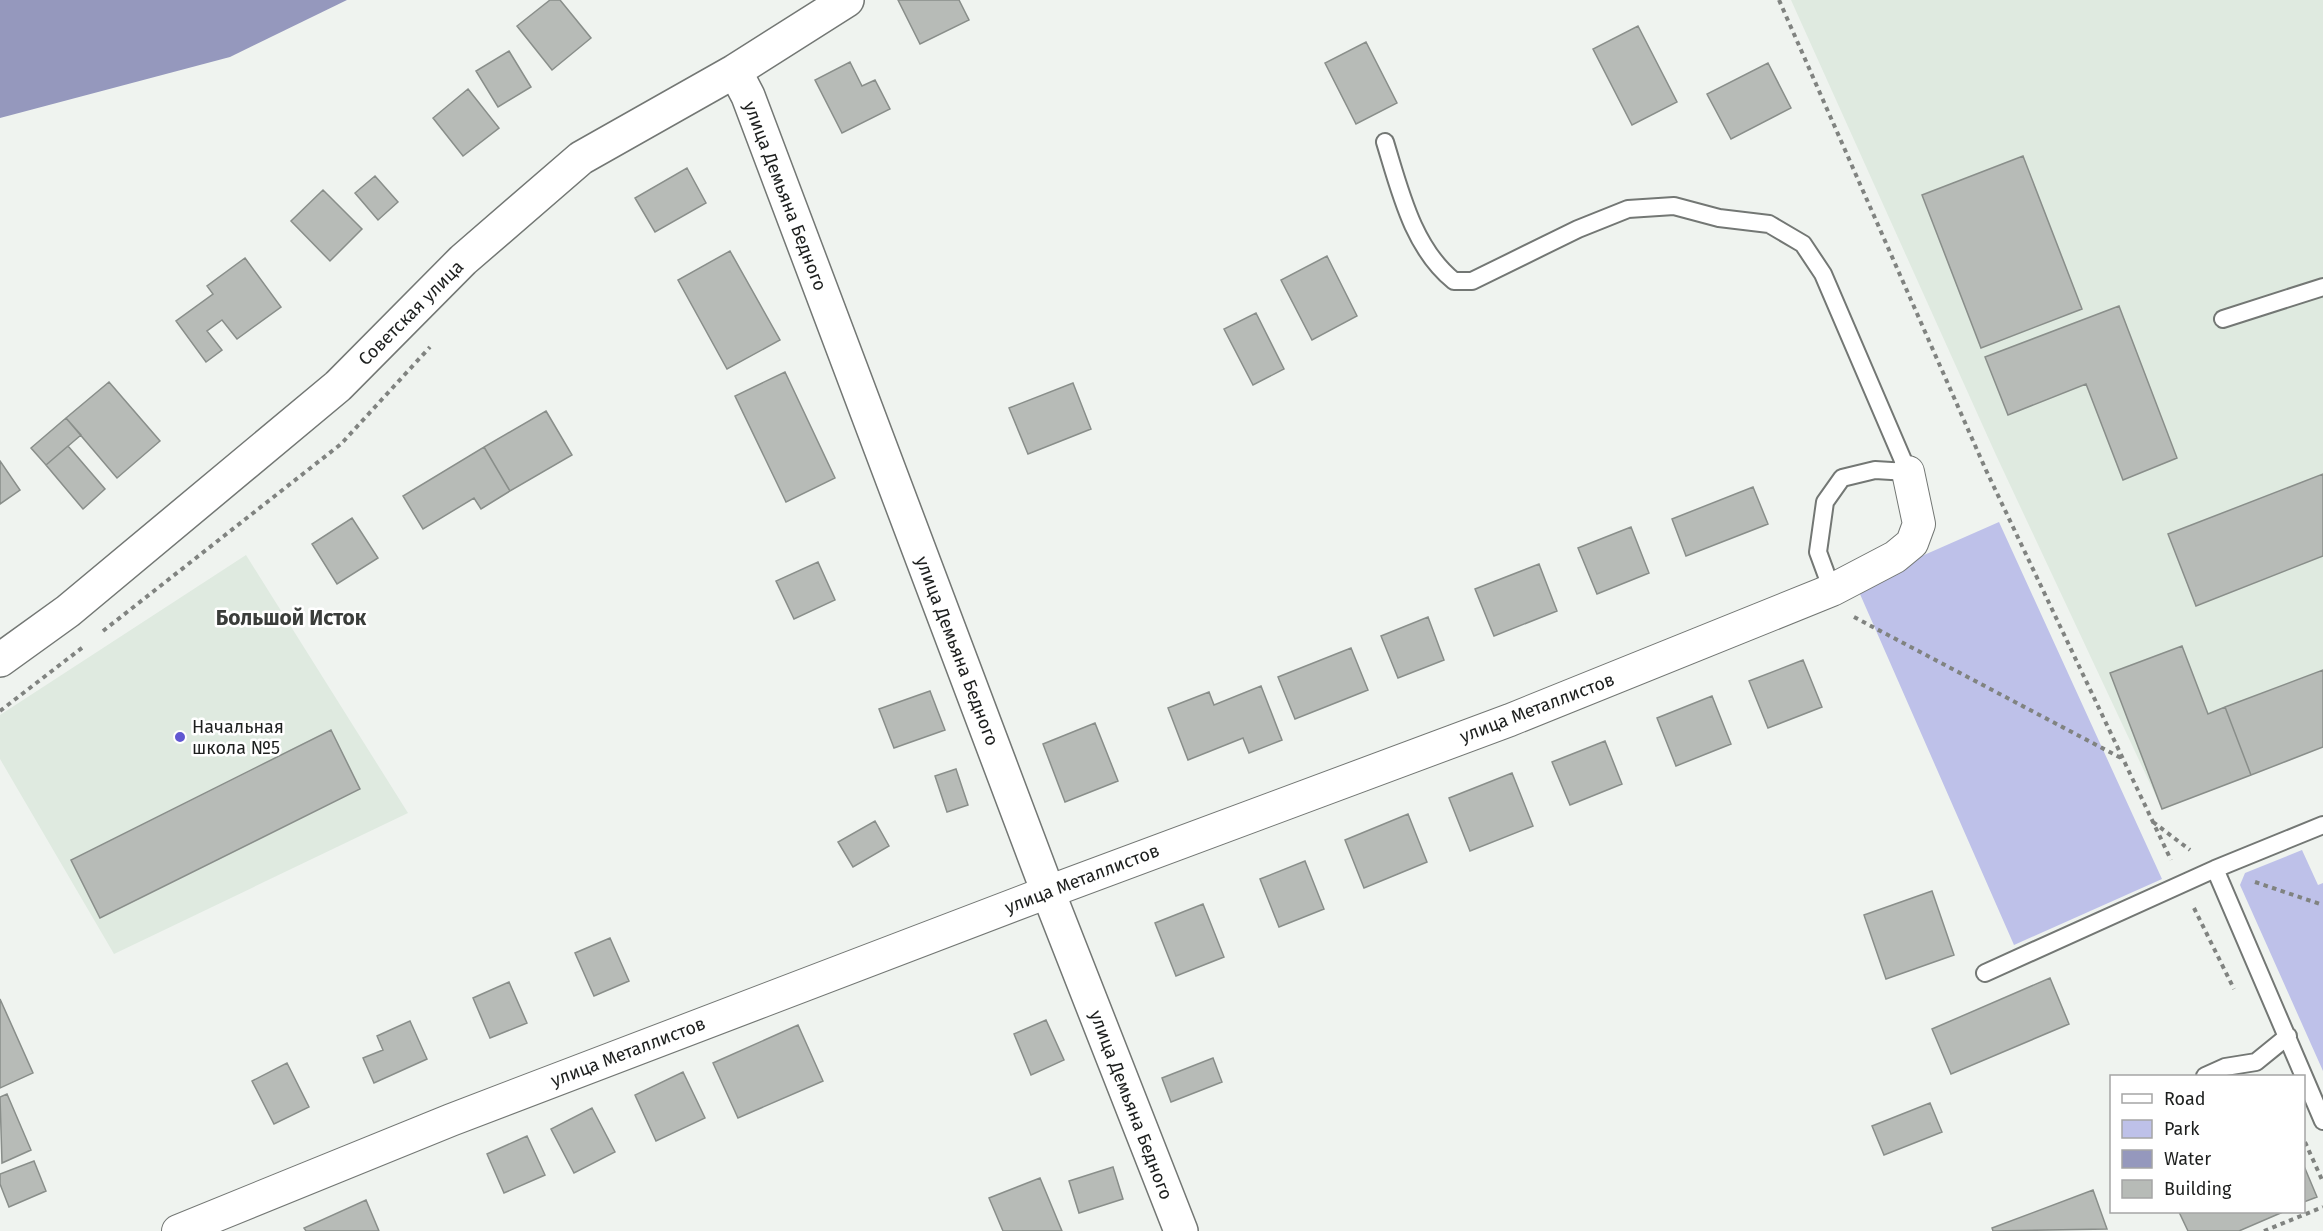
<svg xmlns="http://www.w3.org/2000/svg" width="2323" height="1231" viewBox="0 0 2323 1231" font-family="'Fira Sans',sans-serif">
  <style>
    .built { fill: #dfeae0 }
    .green { fill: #bec1e9 }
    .water { fill: #9598bd }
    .building { fill: #b7bbb7; stroke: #898e8a; stroke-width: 1.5 }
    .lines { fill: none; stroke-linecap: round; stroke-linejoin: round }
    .service-casing { stroke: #737774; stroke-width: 20 }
    .minor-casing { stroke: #737774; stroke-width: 34 }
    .tertiary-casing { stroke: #737774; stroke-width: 36 }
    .path { stroke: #808380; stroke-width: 4; stroke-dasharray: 4.5 4.5; stroke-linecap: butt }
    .service { stroke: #fff; stroke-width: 16 }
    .minor { stroke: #fff; stroke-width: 32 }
    .tertiary { stroke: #fff; stroke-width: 33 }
    .poi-dot { fill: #6158d1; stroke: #fff; stroke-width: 2 }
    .labels { text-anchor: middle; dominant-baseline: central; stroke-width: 5; stroke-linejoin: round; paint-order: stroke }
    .street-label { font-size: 18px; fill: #1d1f1e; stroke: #fff }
    .poi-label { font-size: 18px; fill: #1d1f1e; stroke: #fff; text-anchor: start }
    .quarter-label { font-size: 21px; font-weight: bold; fill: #3a3d3a; stroke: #fff }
  </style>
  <rect width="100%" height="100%" fill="#eff3ef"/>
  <path class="built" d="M1791,0H2323V747L2162,809L1996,455Z
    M246,555L408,813L114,954L0,759V715Z"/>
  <path class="green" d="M1999,522L2162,879L2014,945L1856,585Z
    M2302,850L2318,885L2323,883V1071L2240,885L2245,873Z"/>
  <path class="water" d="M0,0H347L230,57L0,118Z"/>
  <path class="building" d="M550,0H560L591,38L552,70L517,26Z
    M898,0H959L969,20L920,44Z
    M1638,26L1677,102L1632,125L1593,49Z
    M1366,42L1397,103L1356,124L1325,63Z
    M509,51L531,87L498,107L476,71Z
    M850,62L862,86L875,80L890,109L842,133L815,80Z
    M1768,63L1791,108L1731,139L1707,94Z
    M468,89L499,128L463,156L433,118Z
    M2023,156L2082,309L1981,348L1922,195Z
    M687,168L706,203L655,232L635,198Z
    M375,176L398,202L378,220L355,193Z
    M323,190L362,229L330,261L291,221Z
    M730,251L780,340L727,369L678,280Z
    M1327,256L1357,316L1312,340L1281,280Z
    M245,258L281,307L237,339L222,320L207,331L222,350L206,362L176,321L213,294L207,286Z
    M2119,306L2177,458L2123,480L2086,384L2008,415L1985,357Z
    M1256,313L1284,369L1253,385L1224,329Z
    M785,372L835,478L786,502L735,396Z
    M109,382L160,441L117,478L66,418Z
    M1073,383L1091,429L1028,454L1009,408Z
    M546,411L572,455L510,491L484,447Z
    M66,418L81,435L46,465L31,448Z
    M68,446L105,489L83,509L46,465Z
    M484,447L510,491L481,509L474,498L423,529L403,496Z
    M0,461L20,490L0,504Z
    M2323,474V556L2196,606L2168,534Z
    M1753,487L1768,524L1686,556L1672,519Z
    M352,518L378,558L337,584L312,544Z
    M1631,527L1649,573L1597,594L1578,548Z
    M818,562L835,600L794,619L776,581Z
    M1539,564L1557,611L1494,636L1475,589Z
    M1428,617L1444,660L1398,678L1381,636Z
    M2182,646L2208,714L2225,707L2251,775L2162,809L2110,673Z
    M1351,648L1368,690L1295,719L1278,677Z
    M1803,660L1822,707L1768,728L1749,681Z
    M2323,670V747L2251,775L2225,707Z
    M1261,686L1282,740L1249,753L1243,738L1188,760L1168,708L1209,692L1214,705Z
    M930,691L945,730L894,748L879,709Z
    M1712,696L1731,744L1676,766L1657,718Z
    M1095,723L1118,781L1065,802L1043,744Z
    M331,730L360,789L100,918L71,860Z
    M1605,741L1622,784L1570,805L1552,762Z
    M956,769L968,805L947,812L935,776Z
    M1512,773L1533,826L1470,851L1449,798Z
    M1408,814L1427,862L1364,888L1345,840Z
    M875,821L889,846L853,867L838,842Z
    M1305,861L1324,909L1279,927L1260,879Z
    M1932,891L1954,955L1886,979L1864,915Z
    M1203,904L1224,957L1176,976L1155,923Z
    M610,938L629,981L594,996L575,953Z
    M2050,978L2069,1024L1951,1074L1932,1029Z
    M509,982L527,1023L490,1038L473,998Z
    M0,999L33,1073L0,1088Z
    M1046,1020L1064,1060L1031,1075L1014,1034Z
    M410,1021L427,1059L374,1083L363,1058L383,1050L377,1036Z
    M798,1025L823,1081L738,1118L713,1063Z
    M1213,1058L1222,1082L1171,1102L1162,1078Z
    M287,1063L309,1107L274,1124L252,1081Z
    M683,1072L705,1118L656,1141L635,1095Z
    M7,1094L31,1150L2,1163L0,1097Z
    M1930,1103L1942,1132L1884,1155L1872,1126Z
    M592,1108L615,1152L574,1173L551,1129Z
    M527,1136L545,1175L504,1193L487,1154Z
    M34,1161L46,1191L9,1207L0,1184V1174Z
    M2304,1166L2317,1197L2304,1202Z
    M1113,1167L1123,1199L1079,1213L1069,1181Z
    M1040,1178L1062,1231H1003L989,1198Z
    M2093,1190L2107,1229L1993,1231L1992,1228Z
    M366,1200L379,1231H306L304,1228Z
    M2179,1212H2283L2239,1231H2188Z"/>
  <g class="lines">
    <defs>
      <path id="service" d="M1385,142C1400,191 1413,248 1454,281H1472L1578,229L1628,209L1674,206L1719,218L1769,224L1803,244L1823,274L1908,472L1875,470L1842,478L1825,502L1818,552L1832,590
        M2223,319L2323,287
        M2323,825L2215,869L2323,1121
        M1985,973L2215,869
        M2205,1076L2225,1067L2256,1062L2288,1036"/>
      <path id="minor" d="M178,1231L451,1120L1048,892L1510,720L1832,590L1895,557L1912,543L1919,524L1908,472"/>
      <path id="tertiary" d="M735,71L748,96L1048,892L1181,1231
        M0,660L68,611L338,386L463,260L581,158L735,71L847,0"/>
    </defs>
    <use href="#service" class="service-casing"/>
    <use href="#minor" class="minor-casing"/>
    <use href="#tertiary" class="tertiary-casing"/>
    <path class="path" d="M1779,0L1985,468L2171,860
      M1854,617L2121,758
      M103,631L341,444L430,347
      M0,711L83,647
      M2153,822L2190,850
      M2255,882L2323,905
      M2194,908L2234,989
      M2305,1142L2323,1182
      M2264,1231L2323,1207"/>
    <use href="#service" class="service"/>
    <use href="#minor" class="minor"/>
    <use href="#tertiary" class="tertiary"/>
  </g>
  <circle class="poi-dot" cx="180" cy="737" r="6"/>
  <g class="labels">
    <g class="street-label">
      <text transform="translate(785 196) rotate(69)">улица Демьяна Бедного</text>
      <text transform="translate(411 313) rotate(-45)">Советская улица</text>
      <text transform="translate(957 651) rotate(69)">улица Демьяна Бедного</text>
      <text transform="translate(1537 708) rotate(-21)">улица Металлистов</text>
      <text transform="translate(1082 879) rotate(-21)">улица Металлистов</text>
      <text transform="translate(628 1052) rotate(-21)">улица Металлистов</text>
      <text transform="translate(1131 1105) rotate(69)">улица Демьяна Бедного</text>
    </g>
    <g class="poi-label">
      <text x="192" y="727">Начальная<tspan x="192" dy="21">школа №5</tspan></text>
    </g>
    <g class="quarter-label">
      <text x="291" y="618">Большой Исток</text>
    </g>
  </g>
  <rect x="2110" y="1075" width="195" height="138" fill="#ffffff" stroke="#a5a5a5" stroke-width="1.5"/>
  <rect x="2122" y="1094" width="30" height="9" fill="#ffffff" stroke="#a5a5a5" stroke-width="1.5"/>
  <text x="2164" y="1105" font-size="18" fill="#1d1f1e">Road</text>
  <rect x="2122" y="1120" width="30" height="18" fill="#bec1e9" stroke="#a5a5a5" stroke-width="1.5"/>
  <text x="2164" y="1135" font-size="18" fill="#1d1f1e">Park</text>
  <rect x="2122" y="1150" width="30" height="18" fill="#9598bd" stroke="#a5a5a5" stroke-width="1.5"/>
  <text x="2164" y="1165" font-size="18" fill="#1d1f1e">Water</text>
  <rect x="2122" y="1180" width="30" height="18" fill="#b7bbb7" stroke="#a5a5a5" stroke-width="1.5"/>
  <text x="2164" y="1195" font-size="18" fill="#1d1f1e">Building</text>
</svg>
